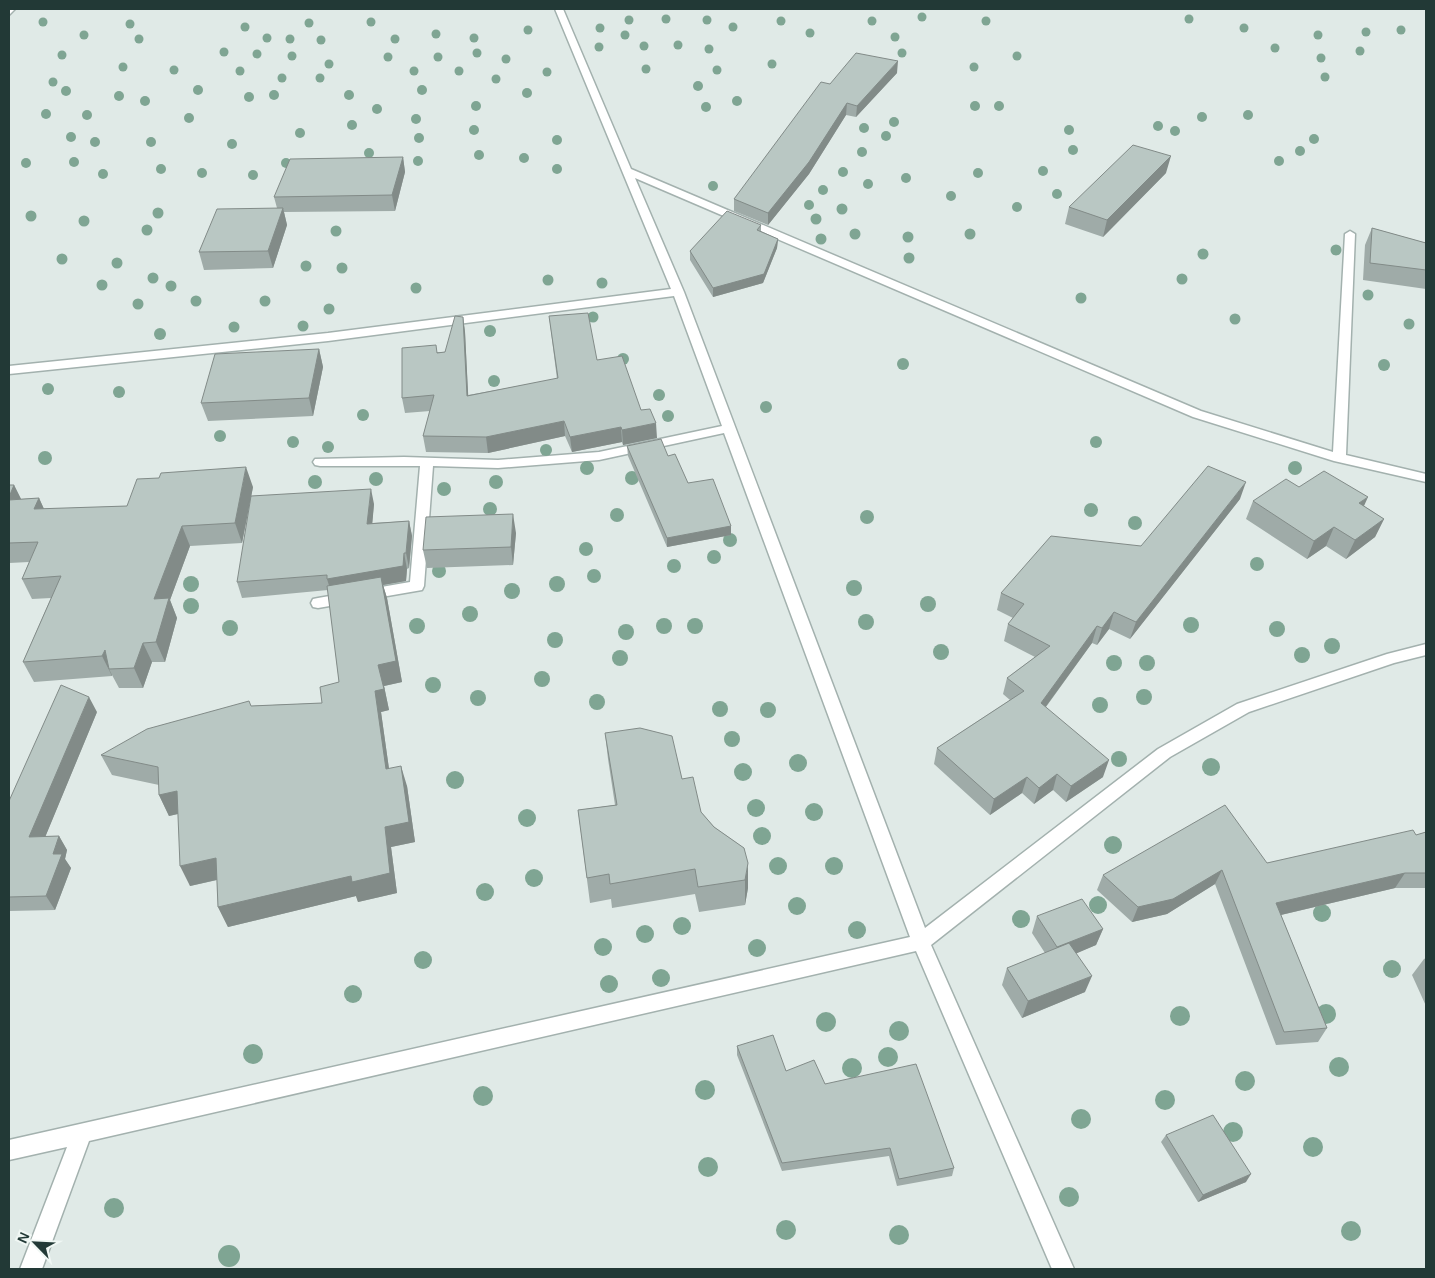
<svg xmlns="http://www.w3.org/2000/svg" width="1435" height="1278" viewBox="0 0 1435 1278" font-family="Arial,sans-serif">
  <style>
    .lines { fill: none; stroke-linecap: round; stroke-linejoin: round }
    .minor-casing { stroke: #a3b1ae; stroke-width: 3 }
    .minor { fill: #fff; fill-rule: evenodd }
    .tree { fill: #7fa593 }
    .wall { fill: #9faba8 }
    .shaded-wall { fill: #828b88 }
    .building { fill: #b9c7c3; stroke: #828b88 }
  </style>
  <rect width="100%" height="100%" fill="#e0eae7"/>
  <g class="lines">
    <defs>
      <path id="minor" d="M9,9H15L9,15Z
        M555,9H563L631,169L1201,411L1333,452L1345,234L1350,231L1355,234L1346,455L1426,474V482L1334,461L1193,417L635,178L684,292L925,928L1158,749L1237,704L1387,654L1426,644V655L1394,663L1249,712L1170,757L931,945L1074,1269H1052L916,951L89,1141L42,1269H20L67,1147L9,1160V1140L910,937L724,433L599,460L498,468L433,466L424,586L422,590L318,608L313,607L311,603L313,599L318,598L410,582L420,466H320L315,465L313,462L315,459L404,457L498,460L599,452L722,426L674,296L328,341L9,374V366L328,333L671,289Z"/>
    </defs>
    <use href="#minor" class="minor-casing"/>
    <use href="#minor" class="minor"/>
  </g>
  <g class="tree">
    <circle cx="922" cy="17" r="4.5"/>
    <circle cx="666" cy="19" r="4.5"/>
    <circle cx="1189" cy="19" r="4.5"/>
    <circle cx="629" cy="20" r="4.5"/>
    <circle cx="707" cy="20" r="4.5"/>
    <circle cx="781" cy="21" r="4.5"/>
    <circle cx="872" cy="21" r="4.5"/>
    <circle cx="986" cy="21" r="4.5"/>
    <circle cx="43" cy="22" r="4.5"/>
    <circle cx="371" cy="22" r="4.5"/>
    <circle cx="309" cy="23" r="4.5"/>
    <circle cx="130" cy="24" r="4.5"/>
    <circle cx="245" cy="27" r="4.5"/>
    <circle cx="733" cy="27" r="4.5"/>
    <circle cx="600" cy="28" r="4.5"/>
    <circle cx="1244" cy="28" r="4.5"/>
    <circle cx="528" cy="30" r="4.5"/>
    <circle cx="1401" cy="30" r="4.5"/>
    <circle cx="1366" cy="32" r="4.5"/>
    <circle cx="810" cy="33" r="4.5"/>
    <circle cx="436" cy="34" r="4.5"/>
    <circle cx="84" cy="35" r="4.5"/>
    <circle cx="625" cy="35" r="4.5"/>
    <circle cx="1318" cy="35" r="4.5"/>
    <circle cx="895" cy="37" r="4.5"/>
    <circle cx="267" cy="38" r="4.5"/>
    <circle cx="474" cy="38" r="4.5"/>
    <circle cx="139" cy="39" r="4.5"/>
    <circle cx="290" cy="39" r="4.5"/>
    <circle cx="395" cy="39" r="4.5"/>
    <circle cx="321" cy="40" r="4.5"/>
    <circle cx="678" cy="45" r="4.5"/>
    <circle cx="644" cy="46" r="4.5"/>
    <circle cx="599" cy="47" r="4.5"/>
    <circle cx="1275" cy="48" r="4.5"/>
    <circle cx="709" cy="49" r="4.5"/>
    <circle cx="1360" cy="51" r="4.5"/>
    <circle cx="224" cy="52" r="4.5"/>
    <circle cx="477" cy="53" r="4.5"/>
    <circle cx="902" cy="53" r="4.5"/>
    <circle cx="257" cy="54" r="4.5"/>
    <circle cx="62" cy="55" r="4.5"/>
    <circle cx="292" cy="56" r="4.5"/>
    <circle cx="1017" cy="56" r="4.5"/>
    <circle cx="388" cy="57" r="4.5"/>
    <circle cx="438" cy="57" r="4.5"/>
    <circle cx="1321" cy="58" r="4.5"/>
    <circle cx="506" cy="59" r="4.5"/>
    <circle cx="329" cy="64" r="4.5"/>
    <circle cx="772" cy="64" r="4.5"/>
    <circle cx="123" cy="67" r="4.5"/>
    <circle cx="974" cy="67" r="4.5"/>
    <circle cx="646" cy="69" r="4.5"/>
    <circle cx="174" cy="70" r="4.5"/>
    <circle cx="717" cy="70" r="4.5"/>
    <circle cx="240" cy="71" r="4.5"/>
    <circle cx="414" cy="71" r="4.5"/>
    <circle cx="459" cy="71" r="4.5"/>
    <circle cx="547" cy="72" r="4.5"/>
    <circle cx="1325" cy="77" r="4.5"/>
    <circle cx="282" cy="78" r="4.5"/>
    <circle cx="320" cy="78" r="4.5"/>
    <circle cx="496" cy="79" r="4.5"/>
    <circle cx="53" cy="82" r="4.5"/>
    <circle cx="698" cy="86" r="5"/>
    <circle cx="198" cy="90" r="5"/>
    <circle cx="422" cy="90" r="5"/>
    <circle cx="66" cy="91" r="5"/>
    <circle cx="527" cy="93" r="5"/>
    <circle cx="274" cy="95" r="5"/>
    <circle cx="349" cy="95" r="5"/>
    <circle cx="119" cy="96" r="5"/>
    <circle cx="249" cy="97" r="5"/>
    <circle cx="145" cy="101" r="5"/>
    <circle cx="737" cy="101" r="5"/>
    <circle cx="476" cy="106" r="5"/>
    <circle cx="975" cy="106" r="5"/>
    <circle cx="999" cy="106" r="5"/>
    <circle cx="706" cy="107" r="5"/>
    <circle cx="377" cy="109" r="5"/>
    <circle cx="46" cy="114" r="5"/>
    <circle cx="87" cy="115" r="5"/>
    <circle cx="1248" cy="115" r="5"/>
    <circle cx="1202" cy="117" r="5"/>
    <circle cx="189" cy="118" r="5"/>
    <circle cx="416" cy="119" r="5"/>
    <circle cx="894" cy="122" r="5"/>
    <circle cx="352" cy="125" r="5"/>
    <circle cx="1158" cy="126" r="5"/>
    <circle cx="864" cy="128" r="5"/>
    <circle cx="474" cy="130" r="5"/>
    <circle cx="1069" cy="130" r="5"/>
    <circle cx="1175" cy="131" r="5"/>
    <circle cx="300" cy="133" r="5"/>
    <circle cx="886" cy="136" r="5"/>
    <circle cx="71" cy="137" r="5"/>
    <circle cx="419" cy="138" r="5"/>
    <circle cx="1314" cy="139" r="5"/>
    <circle cx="557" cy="140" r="5"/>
    <circle cx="95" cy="142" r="5"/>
    <circle cx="151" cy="142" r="5"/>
    <circle cx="232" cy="144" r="5"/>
    <circle cx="1073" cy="150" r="5"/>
    <circle cx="1300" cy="151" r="5"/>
    <circle cx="862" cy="152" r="5"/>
    <circle cx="369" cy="153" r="5"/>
    <circle cx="479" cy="155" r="5"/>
    <circle cx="524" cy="158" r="5"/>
    <circle cx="418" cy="161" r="5"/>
    <circle cx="1279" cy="161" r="5"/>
    <circle cx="74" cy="162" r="5"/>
    <circle cx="26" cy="163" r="5"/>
    <circle cx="286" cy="163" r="5"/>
    <circle cx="161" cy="169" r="5"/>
    <circle cx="557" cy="169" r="5"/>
    <circle cx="1043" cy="171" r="5"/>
    <circle cx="843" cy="172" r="5"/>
    <circle cx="202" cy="173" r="5"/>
    <circle cx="978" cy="173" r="5"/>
    <circle cx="103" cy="174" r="5"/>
    <circle cx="253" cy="175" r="5"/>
    <circle cx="906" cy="178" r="5"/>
    <circle cx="868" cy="184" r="5"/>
    <circle cx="713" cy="186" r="5"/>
    <circle cx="823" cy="190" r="5"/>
    <circle cx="1057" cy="194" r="5"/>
    <circle cx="951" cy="196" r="5"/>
    <circle cx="809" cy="205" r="5"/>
    <circle cx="1017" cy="207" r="5"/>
    <circle cx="842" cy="209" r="5.5"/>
    <circle cx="158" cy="213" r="5.5"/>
    <circle cx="31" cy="216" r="5.5"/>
    <circle cx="816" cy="219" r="5.5"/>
    <circle cx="84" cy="221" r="5.5"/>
    <circle cx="147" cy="230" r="5.5"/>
    <circle cx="336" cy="231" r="5.5"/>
    <circle cx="855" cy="234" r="5.5"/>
    <circle cx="970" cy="234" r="5.5"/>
    <circle cx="908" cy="237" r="5.5"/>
    <circle cx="821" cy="239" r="5.5"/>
    <circle cx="1336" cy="250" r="5.5"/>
    <circle cx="1203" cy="254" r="5.5"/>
    <circle cx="909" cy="258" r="5.5"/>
    <circle cx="62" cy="259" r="5.5"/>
    <circle cx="117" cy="263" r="5.5"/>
    <circle cx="306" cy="266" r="5.5"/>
    <circle cx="342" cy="268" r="5.5"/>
    <circle cx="153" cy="278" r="5.5"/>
    <circle cx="1182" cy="279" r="5.5"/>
    <circle cx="548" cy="280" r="5.5"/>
    <circle cx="602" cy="283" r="5.5"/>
    <circle cx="102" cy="285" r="5.5"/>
    <circle cx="171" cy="286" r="5.5"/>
    <circle cx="416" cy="288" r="5.5"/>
    <circle cx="1368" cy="295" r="5.5"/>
    <circle cx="1081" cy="298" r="5.5"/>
    <circle cx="196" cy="301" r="5.5"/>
    <circle cx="265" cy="301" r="5.5"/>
    <circle cx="138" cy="304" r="5.5"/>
    <circle cx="329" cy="309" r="5.5"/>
    <circle cx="593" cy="317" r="5.5"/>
    <circle cx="1235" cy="319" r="5.5"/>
    <circle cx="1409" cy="324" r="5.5"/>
    <circle cx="303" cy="326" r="5.5"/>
    <circle cx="234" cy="327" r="5.5"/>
    <circle cx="490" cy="331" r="6"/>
    <circle cx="160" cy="334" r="6"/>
    <circle cx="623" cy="359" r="6"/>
    <circle cx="903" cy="364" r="6"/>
    <circle cx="1384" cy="365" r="6"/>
    <circle cx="494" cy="381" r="6"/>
    <circle cx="48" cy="389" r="6"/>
    <circle cx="119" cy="392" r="6"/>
    <circle cx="659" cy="395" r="6"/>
    <circle cx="766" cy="407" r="6"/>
    <circle cx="363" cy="415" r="6"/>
    <circle cx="668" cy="416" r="6"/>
    <circle cx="220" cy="436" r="6"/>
    <circle cx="293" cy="442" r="6"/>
    <circle cx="1096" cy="442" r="6"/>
    <circle cx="328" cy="447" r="6"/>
    <circle cx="546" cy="450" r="6"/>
    <circle cx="45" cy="458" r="7"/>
    <circle cx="587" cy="468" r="7"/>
    <circle cx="1295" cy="468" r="7"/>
    <circle cx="632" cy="478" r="7"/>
    <circle cx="376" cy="479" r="7"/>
    <circle cx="315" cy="482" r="7"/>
    <circle cx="496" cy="482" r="7"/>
    <circle cx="444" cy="489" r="7"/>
    <circle cx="490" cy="509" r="7"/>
    <circle cx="1091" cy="510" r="7"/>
    <circle cx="617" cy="515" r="7"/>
    <circle cx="867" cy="517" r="7"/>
    <circle cx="1135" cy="523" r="7"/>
    <circle cx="730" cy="540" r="7"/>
    <circle cx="586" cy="549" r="7"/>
    <circle cx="714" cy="557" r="7"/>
    <circle cx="1257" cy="564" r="7"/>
    <circle cx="674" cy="566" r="7"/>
    <circle cx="439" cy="571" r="7"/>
    <circle cx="594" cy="576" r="7"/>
    <circle cx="191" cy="584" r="8"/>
    <circle cx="557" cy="584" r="8"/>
    <circle cx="854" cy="588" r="8"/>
    <circle cx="512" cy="591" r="8"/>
    <circle cx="928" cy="604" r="8"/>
    <circle cx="191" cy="606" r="8"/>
    <circle cx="470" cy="614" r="8"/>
    <circle cx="866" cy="622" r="8"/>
    <circle cx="1191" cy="625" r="8"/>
    <circle cx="417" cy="626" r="8"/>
    <circle cx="664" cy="626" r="8"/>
    <circle cx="695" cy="626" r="8"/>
    <circle cx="230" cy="628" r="8"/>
    <circle cx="1277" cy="629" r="8"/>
    <circle cx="626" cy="632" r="8"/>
    <circle cx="555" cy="640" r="8"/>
    <circle cx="1332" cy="646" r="8"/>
    <circle cx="941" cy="652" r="8"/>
    <circle cx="1302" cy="655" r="8"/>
    <circle cx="620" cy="658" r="8"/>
    <circle cx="1114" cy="663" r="8"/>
    <circle cx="1147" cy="663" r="8"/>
    <circle cx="542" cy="679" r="8"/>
    <circle cx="433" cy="685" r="8"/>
    <circle cx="1144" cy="697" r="8"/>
    <circle cx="478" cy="698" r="8"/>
    <circle cx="597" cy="702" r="8"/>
    <circle cx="1100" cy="705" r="8"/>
    <circle cx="720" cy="709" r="8"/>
    <circle cx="768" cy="710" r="8"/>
    <circle cx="732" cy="739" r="8"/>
    <circle cx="1119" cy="759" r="8"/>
    <circle cx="798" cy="763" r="9"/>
    <circle cx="1211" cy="767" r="9"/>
    <circle cx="743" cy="772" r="9"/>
    <circle cx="455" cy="780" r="9"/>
    <circle cx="756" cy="808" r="9"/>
    <circle cx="814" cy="812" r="9"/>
    <circle cx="527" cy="818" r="9"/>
    <circle cx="762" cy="836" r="9"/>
    <circle cx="1113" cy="845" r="9"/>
    <circle cx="778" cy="866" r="9"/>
    <circle cx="834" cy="866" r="9"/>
    <circle cx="534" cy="878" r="9"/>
    <circle cx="485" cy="892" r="9"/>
    <circle cx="1098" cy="905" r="9"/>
    <circle cx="797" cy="906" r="9"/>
    <circle cx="1322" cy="913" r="9"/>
    <circle cx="1021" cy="919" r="9"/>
    <circle cx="682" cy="926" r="9"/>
    <circle cx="857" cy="930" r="9"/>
    <circle cx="645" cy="934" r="9"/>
    <circle cx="603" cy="947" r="9"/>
    <circle cx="757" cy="948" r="9"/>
    <circle cx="423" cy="960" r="9"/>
    <circle cx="1392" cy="969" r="9"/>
    <circle cx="661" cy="978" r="9"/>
    <circle cx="609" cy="984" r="9"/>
    <circle cx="353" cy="994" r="9"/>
    <circle cx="1326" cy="1014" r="10"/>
    <circle cx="1180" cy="1016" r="10"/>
    <circle cx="826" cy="1022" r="10"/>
    <circle cx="899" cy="1031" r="10"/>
    <circle cx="253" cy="1054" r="10"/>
    <circle cx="888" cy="1057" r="10"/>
    <circle cx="1339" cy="1067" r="10"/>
    <circle cx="852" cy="1068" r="10"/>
    <circle cx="1245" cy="1081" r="10"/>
    <circle cx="705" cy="1090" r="10"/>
    <circle cx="483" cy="1096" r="10"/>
    <circle cx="1165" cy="1100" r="10"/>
    <circle cx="1081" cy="1119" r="10"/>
    <circle cx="1233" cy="1132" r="10"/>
    <circle cx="1313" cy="1147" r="10"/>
    <circle cx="708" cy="1167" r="10"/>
    <circle cx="1069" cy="1197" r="10"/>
    <circle cx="114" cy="1208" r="10"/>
    <circle cx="786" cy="1230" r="10"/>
    <circle cx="1351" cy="1231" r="10"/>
    <circle cx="899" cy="1235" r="10"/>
    <circle cx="229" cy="1256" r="11"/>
  </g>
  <path class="wall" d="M897,73L856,117L846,115L809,174L768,225L734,211V199L830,84Z
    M403,157L405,172L395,211L284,212L287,225L273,268L204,270L199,252L277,208L274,197Z
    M1166,173L1103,237L1065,224L1069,207Z
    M761,225V231L778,239L777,248L763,283L713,297L690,260V251Z
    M1372,228L1426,243V289L1363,280L1365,245Z
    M549,316L597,360L641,410L657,438L623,445L622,442L572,452L565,436L488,453L426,452L423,436L430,411L405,413L402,398L437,352H445L463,317L465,332L468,395L557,379Z
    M319,349L323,367L313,416L208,421L201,403Z
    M627,446L668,456L688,483L731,526V535L667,547L628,456Z
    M9,485H14L21,499L39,498L44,509L127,506L253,487L242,543L190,546L170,600L177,618L165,662H152L143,688H119L112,675V676L34,682L23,662L51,598L32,599L22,579L29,562L9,563Z
    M1299,487L1364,506L1384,519L1375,537L1346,559L1326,546L1307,559L1246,519L1253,501Z
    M1240,499L1130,639L1109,629L1097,645L1092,643L1046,707L1103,777L1066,802L1053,790L1034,804L1022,793L990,815L934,764L937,748L1010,700L1003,694L1007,678L1035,657L1004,641L1008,624L1013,618L997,610L1001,593L1141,546Z
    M374,504L372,523L409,521L412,536L409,568L407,569L406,581L383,585L387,598L402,682L384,686L389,710L381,712L389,769L407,786L415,842L391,847L397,893L358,902L356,896L228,927L218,907L217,880L190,886L178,814L169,816L159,795V785L112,775L101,755L251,706L322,703L339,682L328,590L242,598L237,582Z
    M516,533L513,565L427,568L423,550Z
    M97,712L45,837L59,836L67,850L65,859L71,868L55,910L9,911V801Z
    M605,733L682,779L701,812L714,827L744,848L748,888L745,905L699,912L695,894L612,908L611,899L590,903L578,810L615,805L608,759Z
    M1426,832V888H1395L1281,915L1327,1028L1318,1042L1276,1045L1215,884L1167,914L1132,922L1097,890L1103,875L1267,863L1416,835Z
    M1037,916L1103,929L1096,945L1076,953L1085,992L1022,1018L1002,985L1007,968L1045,953L1032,933Z
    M1426,958V1006L1412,975L1424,959Z
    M737,1046L786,1071L825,1084L954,1168L952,1176L897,1186L889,1156L782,1171L737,1055Z
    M1166,1135L1246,1182L1198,1202L1161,1142Z"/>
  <path class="shaded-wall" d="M898,61L897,73L856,117L857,106Z
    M847,103L846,115L809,174L768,225V213Z
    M1171,156L1166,173L1103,237L1107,220Z
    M403,157L405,172L395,211L392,195Z
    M283,208L287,225L273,268L268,251Z
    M778,239L777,248L763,283L713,297V288Z
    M463,317L465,332L469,411L467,396Z
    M319,349L323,367L313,416L309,398Z
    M564,421L565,436L488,453L486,437Z
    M656,423L657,438L623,445L622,430Z
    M621,427L622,442L572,452L570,437Z
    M246,467L253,487L242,543L235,523Z
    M1246,482L1240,499L1130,639L1136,622Z
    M14,485L24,505L9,502V497Z
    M371,489L374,504L371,539L367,524Z
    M1368,497L1360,515L1359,503Z
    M39,498L48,518L34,509Z
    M513,514L516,533L513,565L511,547Z
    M1384,519L1375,537L1346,559L1355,540Z
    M409,521L412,536L409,568L406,553Z
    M182,526L190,546L170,600L177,618L165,662L156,642L154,599Z
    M731,526V535L667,547V538Z
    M1334,527L1326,546L1307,559L1314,541Z
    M404,553L407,569L406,581L383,585L387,598L402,682L384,686L389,710L381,712L392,790L327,579Z
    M1114,612L1109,629L1097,645L1102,628Z
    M1097,626L1092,643L1036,720L1041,703Z
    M143,643L152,662L143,688L134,668Z
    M105,650L109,669L112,675V676L102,656Z
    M89,697L97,712L39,852L29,837Z
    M1109,760L1103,777L1066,802L1071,786Z
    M401,766L407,786L415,842L391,847L397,893L358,902L356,896L228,927L218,907L385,827Z
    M1057,774L1053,790L1034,804L1039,788Z
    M1027,777L1022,793L990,815L994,799Z
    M177,791L186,812L169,816L159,795Z
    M59,836L67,850L65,859L71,868L55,910L46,896L53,854Z
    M216,858L225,878L190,886L180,866Z
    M748,863V888L745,905V880Z
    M1222,870L1215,884L1167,914L1132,922L1138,907Z
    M1405,873L1395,888L1268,918L1276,903Z
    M1103,929L1096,945L1052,964L1057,947Z
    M1092,976L1085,992L1022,1018L1028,1001Z
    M1251,1174L1246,1182L1198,1202L1203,1195Z"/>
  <path class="building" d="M856,53L898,61L857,106L847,103L809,162L768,213L734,199L821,82L830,84Z
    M1133,145L1171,156L1107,220L1069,207Z
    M403,157L392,195L274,197L290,159Z
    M283,208L268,251L199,252L217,209Z
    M727,211L761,225L757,230L778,239L764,274L713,288L690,251Z
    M1372,228L1426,243V270L1370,263Z
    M588,313L597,360L622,356L641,410L650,409L656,423L622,430L621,427L570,437L564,421L486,437L423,436L434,395L402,398V348L436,345L437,353L445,352L455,316L463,317L467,396L558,378L549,316Z
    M319,349L309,398L201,403L215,354Z
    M661,439L668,456L675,454L688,483L713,479L731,526L667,538L627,446Z
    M1208,466L1246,482L1136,622L1114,612L1102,628L1097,626L1041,703L1109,760L1071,786L1057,774L1039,788L1027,777L994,799L937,748L1024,691L1007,678L1050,646L1008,624L1024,604L1001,593L1051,536L1141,546Z
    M246,467L235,523L182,526L154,599L169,598L156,642L143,643L134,668L109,669L105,650L102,656L23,662L61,576L22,579L38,542L9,543V500L39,498L34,509L127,506L137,479L159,478L161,473Z
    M1324,471L1368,497L1359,503L1384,519L1355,540L1334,527L1314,541L1253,501L1286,479L1299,487Z
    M9,485H14L9,497Z
    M371,489L367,524L409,521L406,553H404L403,566L327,579V575L237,582L251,496Z
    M513,514L511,547L423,550L426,517Z
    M381,577L396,661L378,665L384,689L375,691L386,769L401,766L409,822L385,827L390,873L352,882L351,876L218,907L216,858L180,866L177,791L159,795L158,767L101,755L147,729L249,701L251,706L322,703L320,687L339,682L327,586Z
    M61,685L89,697L29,837L59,836L53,854H62L46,896L9,897V801Z
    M640,728L672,736L682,779L693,777L701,812L714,827L744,848L748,863L745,880L698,887L695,869L610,884L609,874L587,878L578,810L617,805L605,733Z
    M1225,805L1267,863L1413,830L1416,835L1426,832V873H1405L1276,903L1327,1028L1284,1032L1222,870L1173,899L1138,907L1103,875Z
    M1082,899L1103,929L1057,947L1037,916Z
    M1069,943L1092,976L1028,1001L1007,968Z
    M773,1035L786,1071L814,1060L825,1084L916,1064L954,1168L899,1179L890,1148L782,1163L737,1046Z
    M1213,1115L1251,1174L1203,1195L1166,1135Z"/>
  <rect width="1435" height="1278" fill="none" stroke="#223936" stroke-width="20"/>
  <g transform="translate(35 1243) rotate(294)" stroke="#f0f7f4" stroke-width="4" paint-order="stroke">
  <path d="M0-4L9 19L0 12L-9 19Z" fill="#223936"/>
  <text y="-8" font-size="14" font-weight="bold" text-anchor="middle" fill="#223936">N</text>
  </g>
</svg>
